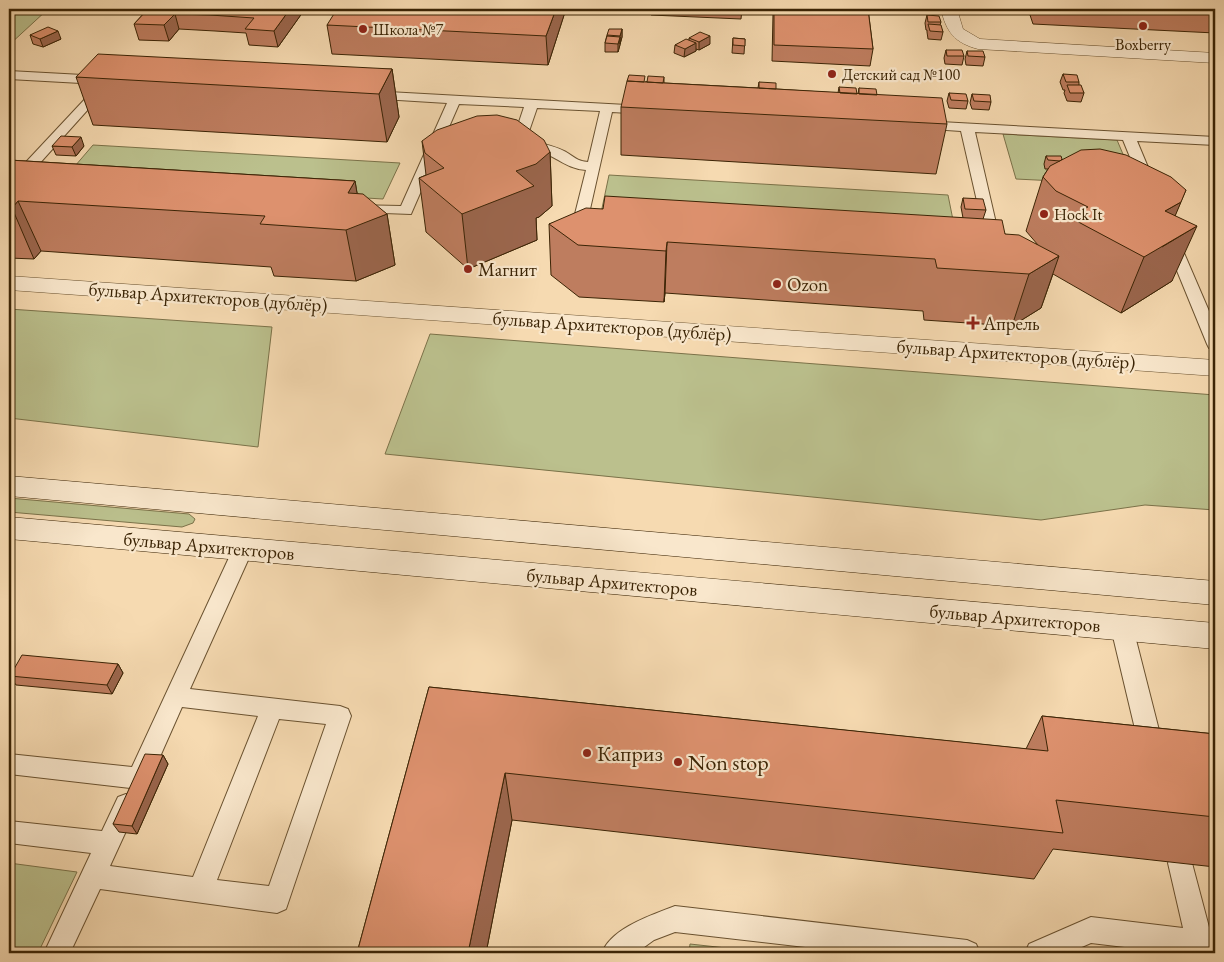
<svg xmlns="http://www.w3.org/2000/svg" width="1224" height="962" viewBox="0 0 1224 962" font-family="'EB Garamond',serif">
  <style>
    .green { fill: #bbc08d; stroke: #7b7249 }
    .lines { fill: none; stroke-linecap: round; stroke-linejoin: round }
    .lane-casing { stroke: #6a5230; stroke-width: 2 }
    .street-casing { stroke: #6a5230; stroke-width: 1 }
    .secondary-casing { stroke: #3b2405; stroke-width: 1 }
    .lane { fill: #f9e7cc; fill-rule: evenodd }
    .street { fill: #f9e7cc; fill-rule: evenodd }
    .secondary { fill: #f9e7cc; fill-rule: evenodd }
    .wall { fill: #be7d5f; stroke: #3b2405 }
    .shaded-wall { fill: #9b664d; stroke: #3b2405 }
    .building { fill: #dd916e; stroke: #3b2405 }
    .poi-dot { fill: #8f2418; stroke: #f9e7cc; stroke-width: 2 }
    .labels { text-anchor: middle; dominant-baseline: central; stroke-width: 4.5; stroke-linejoin: round; paint-order: stroke }
    .far-poi-label { font-size: 16px; fill: #3b2405; stroke: #f9e7cc; text-anchor: start }
    .poi-label { font-size: 19px; fill: #3b2405; stroke: #f9e7cc; text-anchor: start }
    .street-label { font-size: 19px; fill: #3b2405; stroke: #f9e7cc }
    .near-poi-label { font-size: 22px; fill: #3b2405; stroke: #f9e7cc; text-anchor: start }
  </style>
  <rect width="100%" height="100%" fill="#f6dab1"/>
  <filter id="stains"><feTurbulence type="fractalNoise" baseFrequency=".004" numOctaves="4"/><feColorMatrix values="0 0 0 0 .2 0 0 0 0 .09 0 0 0 0 .02 0 0 0 .5 -.17"/></filter>
  <radialGradient id="worn" r=".72"><stop offset=".6" stop-color="#630" stop-opacity="0"/><stop offset="1" stop-color="#630" stop-opacity=".3"/></radialGradient>
  <path class="green" d="M9,9L47,10L9,45Z
    M1003,134L1117,140L1136,185L1016,179Z
    M93,145L400,163L383,199L63,180Z
    M609,175L948,195L956,235L601,213Z
    M9,309L272,327L258,447L9,418Z
    M430,334L1215,395V510L1145,505L1041,520L385,454Z
    M9,498L189,514L195,519L193,523L182,527L9,512Z
    M9,863L77,872L38,953H9Z
    M690,944L771,953H689Z"/>
  <g class="lines">
    <defs>
      <path id="lane" d="M9,71L101,76L105,77L107,80L105,83L109,86L22,183H12L10,180L12,177L99,84L9,79Z
        M370,91L645,106L651,110L645,114L612,112L588,218L596,220L598,223L596,226H580L573,222L586,170C568,169 558,158 542,152C533,148 523,148 514,146L512,143L524,107L459,104L411,214L357,212L352,211L350,208L352,205L401,206L447,103L366,98L364,95ZM537,108L600,111L588,162C577,161 574,157 566,152C553,145 540,143 526,140Z
        M922,121L1215,137V145L1137,141L1155,184L1148,188L1141,184L1123,140L975,132L1001,245L994,249L987,245L961,131L917,128L916,125L917,122Z
        M1171,235L1178,239L1215,325V349L1209,348L1207,344L1164,239Z
        M243,541L250,544L253,549L190,689L340,706L348,709L351,716L286,909L277,913L100,889L70,953H44L91,853L9,843V821L102,831L118,797L126,794L134,797L138,805L110,866L193,877L258,716L182,707L147,786L139,789L9,774V754L132,767L233,549L236,544ZM279,719L326,724L269,886L217,880Z
        M1122,619L1129,622L1133,628L1164,750L1160,757L1152,760L1144,757L1140,750L1111,628L1115,622Z
        M1180,851L1189,855L1192,863L1210,931L1215,932V953H1175L1091,943L1068,953H1025L1029,944L1091,917L1183,928L1168,863L1171,855Z
        M675,906L967,940L976,944L980,953H857L675,932L654,940L636,953H602C611,928 652,915 675,906Z"/>
      <path id="street" d="M941,9H957L963,29L980,39L1215,53V63L978,49C955,43 946,32 941,9Z
        M9,276L1215,360V376L9,290Z"/>
      <path id="secondary" d="M9,476L1215,581V605L9,496Z
        M9,517L1215,623V649L9,539Z"/>
    </defs>
    <use href="#lane" class="lane-casing"/>
    <use href="#street" class="street-casing"/>
    <use href="#secondary" class="secondary-casing"/>
    <use href="#lane" class="lane"/>
    <use href="#street" class="street"/>
    <use href="#secondary" class="secondary"/>
  </g>
  <path class="wall" d="M148,9H305L278,47L249,45L246,33L215,31L179,29L169,41L139,40L134,24Z
    M490,9H577L576,12H565L548,65L332,54L327,25L489,10Z
    M651,9H742L741,19L651,15Z
    M755,9H868L873,49L870,66L772,61L773,14L755,13Z
    M1028,9H1215V33L1033,24Z
    M927,15L941,22L940,25L943,32L941,40L928,39L927,32V30H926L925,23Z
    M622,29V37L618,52H605V43L607,35Z
    M30,35L61,39L43,47L33,44Z
    M689,38L710,44L699,50L696,49V51L684,57L674,53L675,45L689,40Z
    M733,38L745,39L744,54L732,53Z
    M946,50L964,56L962,65L945,64L944,58Z
    M967,51L985,57L983,66L966,65L965,59Z
    M392,69L399,117L387,142L93,125L76,77Z
    M1063,74L1079,82V85L1084,93L1081,102L1067,101L1064,93L1065,90H1063L1060,82Z
    M664,77V83L758,88L759,82L776,89L838,93L839,87L858,94L859,88L947,124L936,174L621,155V107L645,82Z
    M949,93L968,101L966,109L949,108L947,101Z
    M972,94L991,102L989,110L972,109L970,103Z
    M422,141L550,152L552,206L539,217L536,218L537,240L468,269L426,232L419,178L426,175Z
    M52,146H84L76,156L56,155Z
    M1046,156L1186,190L1175,215L1172,281L1121,313L1053,274L1041,308L1012,326L924,320L923,311L665,293L664,302L579,297L551,275L549,224L603,209L963,218L961,207L963,198L986,210L983,219L1005,234L1038,245L1026,231L1043,177L1048,169H1045L1044,164Z
    M9,160L355,181L357,193L387,214L395,265L356,281L274,276L271,267L41,251L34,259L9,258Z
    M118,664L123,673L112,694L16,685L10,676Z
    M429,687L1026,749L1042,716L1215,734V867L1053,849L1034,879L512,820L486,953H357Z
    M163,755L168,764L137,834L119,832L113,824Z"/>
  <path class="shaded-wall" d="M290,9H305L278,47L274,31Z
    M556,9H565V12L548,65L546,36Z
    M175,14L179,29L169,41L164,25Z
    M622,29V37L620,44V36Z
    M58,31L61,39L43,47L40,39Z
    M710,36V44L699,50V42Z
    M620,37V45L618,52V44Z
    M696,43V51L684,57L685,49Z
    M392,69L399,117L387,142L379,94Z
    M81,137L84,146L76,156L72,147Z
    M550,152L552,206L539,217L536,218L537,240L468,269L462,214L516,171Z
    M355,181L362,223L387,214L395,265L356,281L346,230L348,193Z
    M18,201L41,251L34,259L12,208Z
    M1181,202L1162,247L1197,226L1172,281L1121,313L1144,257L1165,211Z
    M667,242L665,293L664,302L666,251Z
    M1059,256L1041,308L1012,326L1029,274Z
    M118,664L123,673L112,694L107,685Z
    M163,755L168,764L137,834L132,826Z
    M505,773L512,820L486,953H468Z"/>
  <path class="building" d="M148,9H290L274,31L245,29L254,18L210,15L175,14L164,25L134,24Z
    M337,9H458L489,10L490,9H556L546,36L327,25Z
    M774,9H868L873,49L774,45Z
    M927,15L939,16L941,22H928Z
    M928,24L941,25L943,32L930,31Z
    M48,27L58,31L40,39L30,35Z
    M609,29H622L620,36L607,35Z
    M700,32L710,36L699,42L689,38Z
    M607,36L620,37L618,44L605,43Z
    M733,38L745,39V46L733,45Z
    M686,39L696,43L685,49L675,45Z
    M946,50H962L964,56H947Z
    M967,51H983L985,57L968,56Z
    M98,54L392,69L379,94L76,77Z
    M1063,74L1077,75L1079,82H1066Z
    M629,75L645,76L644,82L627,81Z
    M648,76L664,77L663,83L647,82Z
    M627,81L942,98L947,124L621,107Z
    M759,82L776,83V89L759,88Z
    M1067,85H1081L1084,93H1070Z
    M839,87L856,88L857,94L840,93Z
    M859,88L876,89L877,95L859,94Z
    M949,93L966,94L968,101L951,100Z
    M972,94L990,95L991,102L974,101Z
    M497,115L517,120L544,140L550,152L536,164L516,171L534,186L462,214L419,178L444,168L425,153L422,141L437,130L477,116Z
    M61,136L81,137L72,147L52,146Z
    M1100,149L1126,155L1171,177L1186,190L1181,202L1165,211L1197,226L1144,257L1069,217L1088,207L1056,191L1043,177L1050,166L1081,150Z
    M1046,156H1061L1062,159L1060,161L1048,160Z
    M9,160L355,181L348,193L363,194L387,214L346,230L260,224L265,216L18,201L12,208H9Z
    M605,196L1002,220L1005,234L1019,235L1059,256L1029,274L937,268L935,259L667,242L666,251L578,245L549,224L586,208L603,209Z
    M963,198L983,199L986,210L965,209Z
    M22,655L118,664L107,685L10,676Z
    M429,687L1048,751L1042,716L1215,734V817L1056,800L1063,833L505,773L468,953H357Z
    M145,754L163,755L132,826L113,824Z"/>
  <g class="poi-dot">
    <circle cx="1143" cy="26" r="5"/>
    <circle cx="363" cy="29" r="5"/>
    <circle cx="832" cy="74" r="5"/>
    <circle cx="1044" cy="214" r="5"/>
    <circle cx="468" cy="269" r="5"/>
    <circle cx="777" cy="284" r="5"/>
    <path d="M970.5 315.5h5v5h5v5h-5v5h-5v-5h-5v-5h5z"/>
    <circle cx="587" cy="753" r="5"/>
    <circle cx="678" cy="762" r="5"/>
  </g>
  <g class="labels">
    <g class="far-poi-label">
      <text x="373" y="29">Школа №7</text>
      <text x="1143" y="44" text-anchor="middle">Boxberry</text>
      <text x="842" y="74">Детский сад №100</text>
      <text x="1054" y="214">Hock It</text>
    </g>
    <g class="poi-label">
      <text x="478" y="269">Магнит</text>
      <text x="787" y="284">Ozon</text>
      <text x="983" y="323">Апрель</text>
    </g>
    <g class="street-label">
      <text transform="translate(208 297) rotate(4)">бульвар Архитекторов (дублёр)</text>
      <text transform="translate(612 326) rotate(4)">бульвар Архитекторов (дублёр)</text>
      <text transform="translate(1016 354) rotate(4)">бульвар Архитекторов (дублёр)</text>
      <text transform="translate(209 546) rotate(5)">бульвар Архитекторов</text>
      <text transform="translate(612 582) rotate(5)">бульвар Архитекторов</text>
      <text transform="translate(1015 618) rotate(5)">бульвар Архитекторов</text>
    </g>
    <g class="near-poi-label">
      <text x="597" y="753">Каприз</text>
      <text x="688" y="762">Non stop</text>
    </g>
  </g>
  <rect width="1224" height="962" fill="none" stroke="#f6dab1" stroke-width="30"/>
  <rect x="10" y="10" width="1204" height="942" fill="none" stroke="#3b2405" stroke-width="2.5"/>
  <rect x="15" y="15" width="1194" height="932" fill="none" stroke="#3b2405"/>
  <rect width="100%" height="100%" filter="url(#stains)"/>
  <rect width="100%" height="100%" fill="url(#worn)"/>
</svg>
